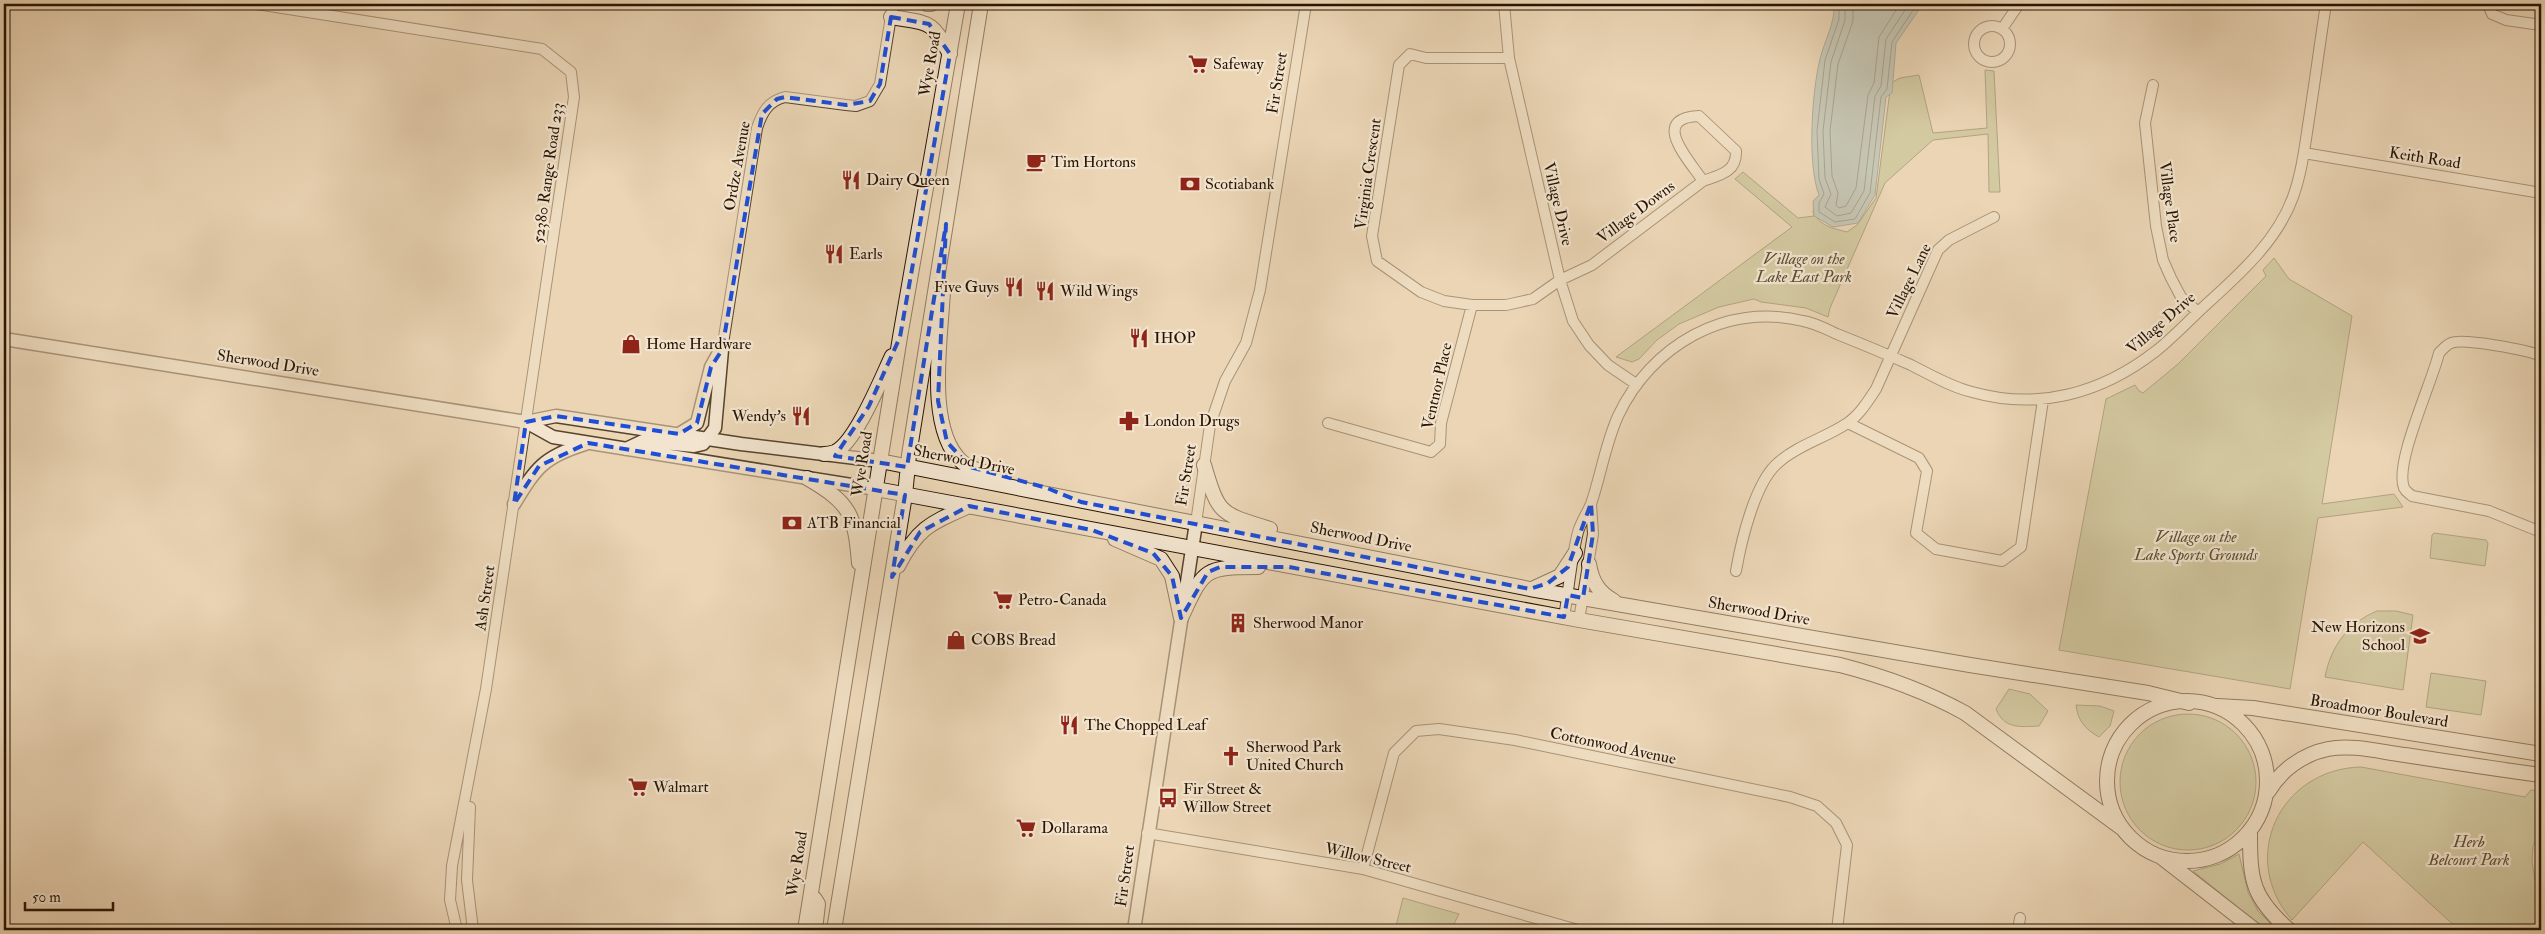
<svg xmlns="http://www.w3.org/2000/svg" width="2545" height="934" viewBox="0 0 2545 934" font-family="'IM FELL Double Pica',serif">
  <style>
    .green { fill: #b8bd8d; stroke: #706846 }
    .water { fill: #9bb7b7; stroke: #6d756e }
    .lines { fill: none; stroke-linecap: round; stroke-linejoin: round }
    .shore { stroke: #61655c; stroke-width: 1 }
    .minor-casing { stroke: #58442d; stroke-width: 12 }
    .tertiary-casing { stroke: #58442d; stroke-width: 15 }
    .secondary-casing { stroke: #271300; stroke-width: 16 }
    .minor { stroke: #f2e4cf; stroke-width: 10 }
    .tertiary { stroke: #f2e4cf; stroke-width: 12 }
    .secondary { stroke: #f2e4cf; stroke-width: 14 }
    .marked { fill: none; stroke: #1d4ed8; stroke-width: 4; stroke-dasharray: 10 6; stroke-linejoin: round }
    .labels { text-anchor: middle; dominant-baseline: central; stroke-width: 4.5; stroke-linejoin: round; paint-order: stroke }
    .street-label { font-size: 16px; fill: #271300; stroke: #f2e4cf }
    .poi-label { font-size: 16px; fill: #271300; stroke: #f2e4cf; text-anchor: start }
    .park-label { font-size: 16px; font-style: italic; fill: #5a4e31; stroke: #f2e4cf }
  </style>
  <rect width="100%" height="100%" fill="#ebd6b5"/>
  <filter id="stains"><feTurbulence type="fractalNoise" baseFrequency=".004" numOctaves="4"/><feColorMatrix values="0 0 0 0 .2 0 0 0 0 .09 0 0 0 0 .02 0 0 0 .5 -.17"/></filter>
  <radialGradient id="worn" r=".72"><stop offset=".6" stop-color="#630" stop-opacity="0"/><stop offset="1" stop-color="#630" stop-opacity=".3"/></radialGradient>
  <path class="green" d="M1985,70L1994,71L2000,192H1989L1988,134L1933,140L1885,183L1830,308L1828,317L1806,308L1761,302L1754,299L1719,307L1679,324L1657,340L1639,359L1632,362L1616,357L1792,227L1735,179L1743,172L1798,218L1814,216L1813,211C1819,226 1832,228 1847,232L1857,225L1876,198L1891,83L1900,78L1919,75L1933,133L1987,128Z
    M2274,258L2289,279L2352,316L2322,504L2394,494L2403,507L2318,518L2290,689L2059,650L2106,399L2135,385L2139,391L2143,393L2178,364L2266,276L2263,270Z
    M2434,533L2486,540L2488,543L2485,566L2430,558L2432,535Z
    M2377,611H2396L2413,615L2403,690L2325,677C2331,646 2348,623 2377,611Z
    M2431,673L2486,681L2481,715L2426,707Z
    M2009,689L2030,694L2048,711L2039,726C2020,727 2004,729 1996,709Z
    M2076,705L2100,706L2114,711L2110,726L2099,737C2085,729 2078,721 2076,705Z
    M2120 782a68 68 0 1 1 136 0a68 68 0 1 1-136 0Z
    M2361,767L2525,797L2531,790L2541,791V832L2533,846L2532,862L2537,891L2541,897V930H2459L2363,842L2292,920C2238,859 2279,769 2361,767Z
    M2239,854L2248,892L2258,911L2270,923L2265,929L2193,871L2220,864Z
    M1403,898L1459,914L1451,930H1395Z"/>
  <path class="water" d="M1834,4H1923L1896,43L1892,93L1886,97L1875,195L1858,223L1833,227L1814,216L1813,201L1819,195C1807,164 1812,91 1820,59C1825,39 1835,24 1834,4Z"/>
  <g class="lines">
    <path class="shore" d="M1839,4V19L1825,60L1817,131L1819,179L1824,194L1819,203V212L1835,222L1855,219L1870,193L1881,97L1887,89L1892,42L1917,4
      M1845,4V20L1831,62L1823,131L1825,178L1831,194L1825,207L1837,216L1851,213L1864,191L1875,96L1881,86L1886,39L1909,4
      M1853,4V21L1838,64L1830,131L1832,176L1838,193L1836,205L1839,208L1846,206L1856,188L1868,95L1874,83L1879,37L1900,4"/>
    <defs>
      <path id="minor" d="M257,4L542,49L571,72L574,97L486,689L452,866L450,900L457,930
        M1504,4L1509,58L1560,280L1573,321L1589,345L1608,365L1636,384
        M2488,4L2492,14L2506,20L2541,25
        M1974 44a18 18 0 1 1 36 0a18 18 0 1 1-36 0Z
        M2002,29L2019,4
        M1509,58H1426L1410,54L1399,65L1372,236L1377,261L1421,292L1444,301L1472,305H1506L1533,299L1560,280L1592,265L1703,181C1720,175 1737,172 1736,151L1699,116C1649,118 1689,160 1703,181
        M2153,85L2145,123L2156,226L2163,260L2171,278L2181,297L2198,312
        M2304,153L2541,193
        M722,350L757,128C762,113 768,101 785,97L846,105L856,106L870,101L880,84L893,4
        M2541,356C2528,350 2463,338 2451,343C2446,345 2442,350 2439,353C2432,383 2394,463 2404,488C2406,492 2410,494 2412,496L2489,511L2541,532
        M1328,423L1431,452L1440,444L1441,423L1472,305
        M1848,423L1919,458L1927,471L1916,533L1936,549L2002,561L2021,547L2043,400
        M1196,523L1210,425L1225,381L1246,343L1260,290L1306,4
        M1736,571C1741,542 1755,481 1779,462C1798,445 1825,438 1846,424C1859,416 1868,401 1876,389L1938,250L1949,240L1994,217
        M1564,617C1569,589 1571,559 1578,532C1581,522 1587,513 1591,504C1601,475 1605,445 1618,416C1651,346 1725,302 1803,321C1815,323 1826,329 1837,334C1862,344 1886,354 1911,365C1931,375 1951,387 1972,392C2039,411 2102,393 2156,351C2175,336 2192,317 2210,301C2242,272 2278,239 2293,197C2302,172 2305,145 2309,119C2315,81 2320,42 2326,4
        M1579,620L1593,534L1591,504
        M470,807L467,880L473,930
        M1147,833L1363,869L1578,930
        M1363,869L1394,753L1416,731L1439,729L1515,740L1790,797L1817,806L1836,823L1847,845L1837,930
        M2018,930L2020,918"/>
      <path id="tertiary" d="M4,339L526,422L556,416L741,444L880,461
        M526,422L553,437L876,489
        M679,434L697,423L711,367L720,351
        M626,449L643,441L694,446L703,444L715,428L722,350
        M514,504C536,468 543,457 585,444
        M1134,930L1196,523"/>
      <path id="secondary" d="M927,4H931
        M891,17C931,24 930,19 950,54
        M943,291C941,337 925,429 962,462C973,471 990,474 1002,477
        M824,454C827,454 832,453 835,452C856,442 882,377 892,356
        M880,461L1530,589L1970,665L2148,693L2189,703
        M1204,465C1219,516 1220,513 1270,529
        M807,478C850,503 855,514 859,563
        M876,489L1579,620L1840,665C1883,676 1925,691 1965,713L2123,829
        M1115,539L1161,559L1172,576L1181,618
        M1589,564C1592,582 1599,593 1614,601
        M898,566C918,527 931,523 969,506
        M1534,588L1560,576L1575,553
        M1181,618C1204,569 1203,567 1258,567
        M2107 781a80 80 0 1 1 160 0a80 80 0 1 1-160 0Z
        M2218,706L2253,708L2541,754
        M2268,792C2281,770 2303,754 2328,749C2352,744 2381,752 2405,755C2450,762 2496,769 2541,775
        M2250,833C2250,881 2252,897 2289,930
        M2161,857L2255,930
        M805,930L900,337L958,4
        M815,930L818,904L815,899
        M834,930L905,495L909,455L981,4"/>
    </defs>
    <use href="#minor" class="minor-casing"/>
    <use href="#tertiary" class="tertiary-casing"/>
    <use href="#secondary" class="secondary-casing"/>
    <use href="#minor" class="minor"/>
    <use href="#tertiary" class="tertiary"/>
    <use href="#secondary" class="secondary"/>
  </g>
  <path d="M0 0H2545V934H0ZM891,17L929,24L950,54L900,337L869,406L835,456L907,467L946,224L938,401L947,442L970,467L1047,488L1081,502L1530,589L1548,583L1568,567L1591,503L1593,534L1583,598L1568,595L1564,617L1289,567H1220L1208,572L1181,618L1172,576L1153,553L1092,530L969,506L920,532L892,577L905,495L588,443L539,466L514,504L526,422L556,416L679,434L697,423L711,367L722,350L762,114L777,99L785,97L846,105L870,101L880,84Z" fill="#ebd6b5" fill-opacity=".55" fill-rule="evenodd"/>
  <path class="marked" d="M891,17L929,24L950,54L900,337L869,406L835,456L907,467L946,224L938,401L947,442L970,467L1047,488L1081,502L1530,589L1548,583L1568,567L1591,503L1593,534L1583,598L1568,595L1564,617L1289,567H1220L1208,572L1181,618L1172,576L1153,553L1092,530L969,506L920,532L892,577L905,495L588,443L539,466L514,504L526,422L556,416L679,434L697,423L711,367L722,350L762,114L777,99L785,97L846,105L870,101L880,84Z"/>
  <defs>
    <symbol id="supermarket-bare" viewBox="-9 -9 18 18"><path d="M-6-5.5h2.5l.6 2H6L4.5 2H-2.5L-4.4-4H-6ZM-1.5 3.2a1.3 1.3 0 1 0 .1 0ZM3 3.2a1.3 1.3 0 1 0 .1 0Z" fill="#8f2418" stroke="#f2e4cf" stroke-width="2.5" paint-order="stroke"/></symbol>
    <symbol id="cafe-bare" viewBox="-9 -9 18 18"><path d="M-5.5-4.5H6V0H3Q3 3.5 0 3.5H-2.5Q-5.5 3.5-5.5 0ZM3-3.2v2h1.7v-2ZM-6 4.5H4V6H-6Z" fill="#8f2418" stroke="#f2e4cf" stroke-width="2.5" paint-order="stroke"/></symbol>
    <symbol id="restaurant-bare" viewBox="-9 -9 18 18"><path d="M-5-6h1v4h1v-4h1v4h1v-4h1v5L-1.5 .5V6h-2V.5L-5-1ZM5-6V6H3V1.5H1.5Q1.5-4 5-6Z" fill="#8f2418" stroke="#f2e4cf" stroke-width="2.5" paint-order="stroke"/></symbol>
    <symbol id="bank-bare" viewBox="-9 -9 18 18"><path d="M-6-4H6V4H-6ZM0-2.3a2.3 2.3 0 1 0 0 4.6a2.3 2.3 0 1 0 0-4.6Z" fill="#8f2418" stroke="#f2e4cf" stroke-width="2.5" paint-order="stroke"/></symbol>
    <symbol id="shop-bare" viewBox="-9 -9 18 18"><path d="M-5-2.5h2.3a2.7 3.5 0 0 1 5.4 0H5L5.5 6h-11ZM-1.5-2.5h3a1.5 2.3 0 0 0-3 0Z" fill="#8f2418" stroke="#f2e4cf" stroke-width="2.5" paint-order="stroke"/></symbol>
    <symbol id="pharmacy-bare" viewBox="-9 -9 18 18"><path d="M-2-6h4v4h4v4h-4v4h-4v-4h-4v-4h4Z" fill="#8f2418" stroke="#f2e4cf" stroke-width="2.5" paint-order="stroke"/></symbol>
    <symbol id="building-bare" viewBox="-9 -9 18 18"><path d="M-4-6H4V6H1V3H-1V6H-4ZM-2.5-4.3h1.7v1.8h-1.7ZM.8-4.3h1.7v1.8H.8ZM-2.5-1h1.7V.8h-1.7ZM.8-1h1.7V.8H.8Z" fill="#8f2418" stroke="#f2e4cf" stroke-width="2.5" paint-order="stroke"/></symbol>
    <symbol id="school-bare" viewBox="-9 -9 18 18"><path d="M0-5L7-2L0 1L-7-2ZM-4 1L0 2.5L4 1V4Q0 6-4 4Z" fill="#8f2418" stroke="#f2e4cf" stroke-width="2.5" paint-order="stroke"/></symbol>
    <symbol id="church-bare" viewBox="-9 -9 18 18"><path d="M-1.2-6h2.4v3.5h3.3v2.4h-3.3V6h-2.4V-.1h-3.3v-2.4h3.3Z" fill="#8f2418" stroke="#f2e4cf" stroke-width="2.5" paint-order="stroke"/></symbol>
    <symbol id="bus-bare" viewBox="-9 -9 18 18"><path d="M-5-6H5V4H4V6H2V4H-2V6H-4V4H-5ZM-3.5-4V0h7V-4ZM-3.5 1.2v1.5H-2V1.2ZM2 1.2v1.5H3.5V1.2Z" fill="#8f2418" stroke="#f2e4cf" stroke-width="2.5" paint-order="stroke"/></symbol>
  </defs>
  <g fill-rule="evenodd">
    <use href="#supermarket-bare" x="1184" y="50" width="28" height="28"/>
    <use href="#cafe-bare" x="1022" y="148" width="28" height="28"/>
    <use href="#restaurant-bare" x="837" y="166" width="28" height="28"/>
    <use href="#bank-bare" x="1176" y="170" width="28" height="28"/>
    <use href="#restaurant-bare" x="820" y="240" width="28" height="28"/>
    <use href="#restaurant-bare" x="1000" y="273" width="28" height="28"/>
    <use href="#restaurant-bare" x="1031" y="277" width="28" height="28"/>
    <use href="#restaurant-bare" x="1125" y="324" width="28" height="28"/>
    <use href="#shop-bare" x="617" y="330" width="28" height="28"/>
    <use href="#restaurant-bare" x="787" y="402" width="28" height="28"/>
    <use href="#pharmacy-bare" x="1115" y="407" width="28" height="28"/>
    <use href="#bank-bare" x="778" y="509" width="28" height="28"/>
    <use href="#supermarket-bare" x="989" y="586" width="28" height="28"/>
    <use href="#building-bare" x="1224" y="609" width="28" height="28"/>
    <use href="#school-bare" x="2406" y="622" width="28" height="28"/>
    <use href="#shop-bare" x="942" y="626" width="28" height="28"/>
    <use href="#restaurant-bare" x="1055" y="711" width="28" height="28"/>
    <use href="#church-bare" x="1217" y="742" width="28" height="28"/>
    <use href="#supermarket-bare" x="624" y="773" width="28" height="28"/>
    <use href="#bus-bare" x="1154" y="784" width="28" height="28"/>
    <use href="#supermarket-bare" x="1012" y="814" width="28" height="28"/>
  </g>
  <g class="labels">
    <g class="street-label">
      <text transform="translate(930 64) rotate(-80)">Wye Road</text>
      <text transform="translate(1277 83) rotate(-81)">Fir Street</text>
      <text transform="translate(2425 158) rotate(9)">Keith Road</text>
      <text transform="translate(737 166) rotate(-80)">Ordze Avenue</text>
      <text transform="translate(548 173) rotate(-82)">52380 Range Road 233</text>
      <text transform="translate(1368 174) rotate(-82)">Virginia Crescent</text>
      <text transform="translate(2170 202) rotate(82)">Village Place</text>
      <text transform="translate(1558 204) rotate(77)">Village Drive</text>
      <text transform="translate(1636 212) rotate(-37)">Village Downs</text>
      <text transform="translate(1909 281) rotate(-64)">Village Lane</text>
      <text transform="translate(2161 323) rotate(-41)">Village Drive</text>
      <text transform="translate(268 363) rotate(9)">Sherwood Drive</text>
      <text transform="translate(1437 386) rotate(-77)">Ventnor Place</text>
      <text transform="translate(964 460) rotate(11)">Sherwood Drive</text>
      <text transform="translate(862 464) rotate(-81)">Wye Road</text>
      <text transform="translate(1186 475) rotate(-81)">Fir Street</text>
      <text transform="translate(1361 537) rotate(11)">Sherwood Drive</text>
      <text transform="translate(485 598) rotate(-82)">Ash Street</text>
      <text transform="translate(1759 611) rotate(10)">Sherwood Drive</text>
      <text transform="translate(2379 711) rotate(9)">Broadmoor Boulevard</text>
      <text transform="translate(1613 746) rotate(12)">Cottonwood Avenue</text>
      <text transform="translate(1368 858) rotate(13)">Willow Street</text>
      <text transform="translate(797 864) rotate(-81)">Wye Road</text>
      <text transform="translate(1125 876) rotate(-82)">Fir Street</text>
    </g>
    <g class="poi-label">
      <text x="1213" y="64">Safeway</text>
      <text x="1051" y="162">Tim Hortons</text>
      <text x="866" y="180">Dairy Queen</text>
      <text x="1205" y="184">Scotiabank</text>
      <text x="849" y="254">Earls</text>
      <text x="999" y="287" text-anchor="end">Five Guys</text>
      <text x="1060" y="291">Wild Wings</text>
      <text x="1154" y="338">IHOP</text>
      <text x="646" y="344">Home Hardware</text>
      <text x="786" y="416" text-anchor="end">Wendy's</text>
      <text x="1144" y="421">London Drugs</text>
      <text x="807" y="523">ATB Financial</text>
      <text x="1018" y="600">Petro-Canada</text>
      <text x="1253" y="623">Sherwood Manor</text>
      <text x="2405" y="627" text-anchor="end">New Horizons<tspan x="2405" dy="18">School</tspan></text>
      <text x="971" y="640">COBS Bread</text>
      <text x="1084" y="725">The Chopped Leaf</text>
      <text x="1246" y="747">Sherwood Park<tspan x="1246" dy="18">United Church</tspan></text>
      <text x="653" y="787">Walmart</text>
      <text x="1183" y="789">Fir Street &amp;<tspan x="1183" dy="18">Willow Street</tspan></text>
      <text x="1041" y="828">Dollarama</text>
    </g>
    <g class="park-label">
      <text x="1804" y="259">Village on the<tspan x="1804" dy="18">Lake East Park</tspan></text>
      <text x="2196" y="537">Village on the<tspan x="2196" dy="18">Lake Sports Grounds</tspan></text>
      <text x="2469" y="842">Herb<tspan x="2469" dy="18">Belcourt Park</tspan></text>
    </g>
  </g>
  <rect width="2545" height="934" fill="none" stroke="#ebd6b5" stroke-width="20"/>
  <rect x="5" y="5" width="2535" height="924" fill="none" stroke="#271300" stroke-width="2.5"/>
  <rect x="10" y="10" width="2525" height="914" fill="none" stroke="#271300"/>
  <path d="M25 902v8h88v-8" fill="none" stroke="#271300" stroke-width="2.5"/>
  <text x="32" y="902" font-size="15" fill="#271300" stroke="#f2e4cf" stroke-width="4" paint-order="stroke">50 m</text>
  <rect width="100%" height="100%" filter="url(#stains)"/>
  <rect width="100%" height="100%" fill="url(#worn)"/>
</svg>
